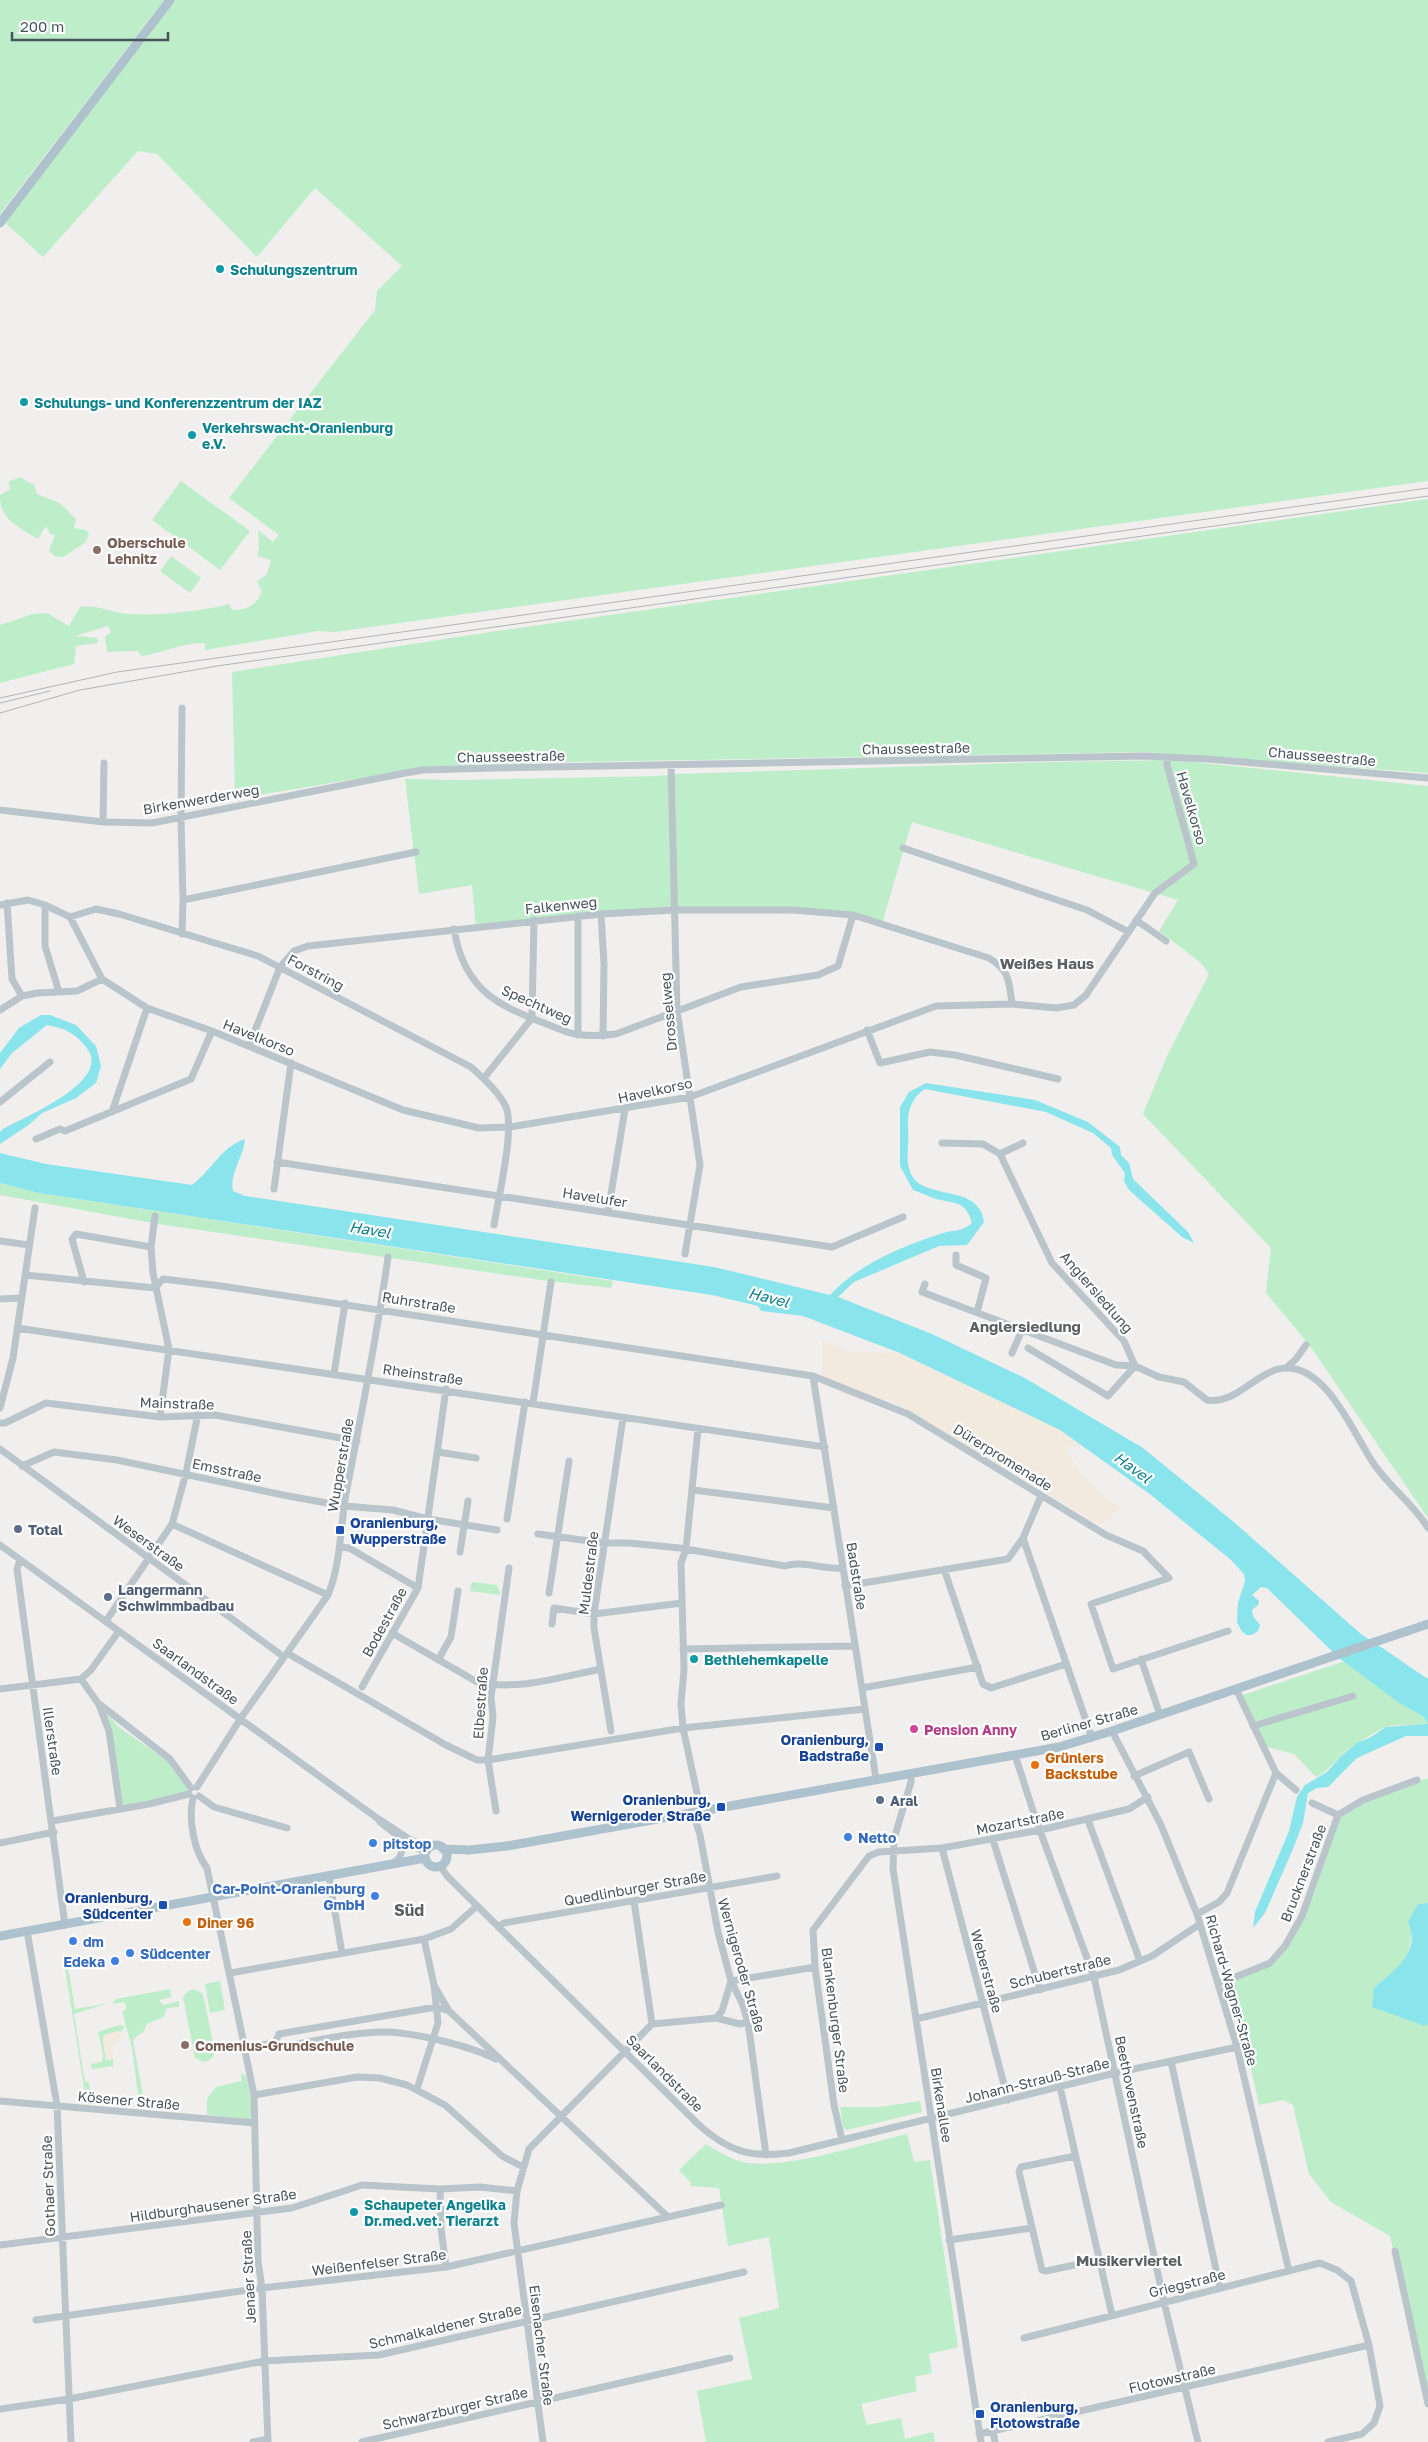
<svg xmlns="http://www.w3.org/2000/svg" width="1428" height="2442" viewBox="0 0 1428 2442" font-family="'Golos Text',sans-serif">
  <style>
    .green { fill: #bdeec9 }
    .sand { fill: #f2e9df }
    .water { fill: #8ae4eb }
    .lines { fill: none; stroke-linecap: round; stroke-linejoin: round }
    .minor { stroke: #bac5cb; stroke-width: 7 }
    .major { stroke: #aec2cd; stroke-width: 9 }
    .tram { stroke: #b0b5b8; stroke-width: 1 }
    .rail { stroke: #b0b5b8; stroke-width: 1 }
    .culture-dot { fill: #0f9aa8; stroke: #fff; stroke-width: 2 }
    .education-dot { fill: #8d6e63; stroke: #fff; stroke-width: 2 }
    .service-dot { fill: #5c6f8a; stroke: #fff; stroke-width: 2 }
    .transit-dot { fill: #1a4fb4; stroke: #fff; stroke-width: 2 }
    .hotel-dot { fill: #d1479c; stroke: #fff; stroke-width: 2 }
    .food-dot { fill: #e8710a; stroke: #fff; stroke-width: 2 }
    .shop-dot { fill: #3f7fe0; stroke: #fff; stroke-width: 2 }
    .labels { text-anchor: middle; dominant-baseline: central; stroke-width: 4.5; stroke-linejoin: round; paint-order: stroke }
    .culture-label { font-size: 14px; font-weight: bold; fill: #0d838f; stroke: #fff; text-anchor: start }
    .education-label { font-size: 14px; font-weight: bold; fill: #785e54; stroke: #fff; text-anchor: start }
    .street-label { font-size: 14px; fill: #46545b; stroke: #fff }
    .transit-label { font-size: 14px; font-weight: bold; fill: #164399; stroke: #fff; text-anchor: end }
    .service-label { font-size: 14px; font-weight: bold; fill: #4e5e75; stroke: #fff; text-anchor: start }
    .hotel-label { font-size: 14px; font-weight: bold; fill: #b23c85; stroke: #fff; text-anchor: start }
    .food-label { font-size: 14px; font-weight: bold; fill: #c56008; stroke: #fff; text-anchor: start }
    .shop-label { font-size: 14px; font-weight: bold; fill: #366cbe; stroke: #fff; text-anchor: start }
    .neighbourhood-label { font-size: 15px; font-weight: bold; fill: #5b6063; stroke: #fff }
    .water-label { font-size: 15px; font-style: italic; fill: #0f8189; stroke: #fff }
    .quarter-label { font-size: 16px; font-weight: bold; fill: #5b6063; stroke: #fff }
  </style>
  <rect width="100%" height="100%" fill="#f1eeee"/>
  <path class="green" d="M0,0H164L0,214Z
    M170,0H1428V481L335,632L318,631L205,650V643C184,642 162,653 141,656L138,651L107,652L105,637L111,632L108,626L75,636L97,638L98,643L76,646L74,664L0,683V625L33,614L47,613L69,626L80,607C98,604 112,613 129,614C156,616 203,611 229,604L232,610C246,610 258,605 262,591L257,582L267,574L271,560L257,556L259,548L258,530L273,542L279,535L229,498L375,310L377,291L402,266L315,188L257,257L157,154L138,151L43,257L2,220Z
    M20,477L34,485L37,494L60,503L76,519L74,528L86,530L89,534L86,542L63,557L54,556L49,550L55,535L50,534L46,526L38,539C18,526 0,521 0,495L10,489L8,482Z
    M181,481L250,531L220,570L152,520Z
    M1428,499V773L1145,752L578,762L422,768L235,799L232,672L497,631Z
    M171,556L201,578L190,593L160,571Z
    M1174,760L1428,786V1518L1310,1346L1266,1293L1271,1248L1143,1114L1167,1056L1209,974L1200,962L1159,931L1178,900L912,822L882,923L853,915L675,910L476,927L472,885L419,894L405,779L457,780L660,776L674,774L1051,762Z
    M0,1183L39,1193L613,1281L611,1288L548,1281L158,1224L0,1195Z
    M472,1582L497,1585L501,1595L470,1591Z
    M1345,1661L1399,1703L1424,1717L1428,1725C1415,1726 1402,1724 1389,1726C1380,1728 1353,1746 1345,1752C1334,1761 1329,1771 1316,1777L1294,1754L1263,1746L1237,1697Z
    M104,1711L120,1728L169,1762L188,1790L187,1794L123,1805Z
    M1428,1778V1903L1418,1904L1407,1959L1374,1988L1425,2026L1428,2024V2400L1390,2236L1331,2202L1309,2174L1293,2105L1283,2100L1259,2105L1244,2037L1226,1983L1274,1964L1297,1932L1316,1888L1340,1818L1379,1794Z
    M68,1967L75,2009L109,2003L74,2014L85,2082H89L90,2094H85L65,1968Z
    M220,1981L225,2010L210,2013L205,1984Z
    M170,1989L171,1997L159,2000L163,2005L179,2001V2007L167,2008L164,2017L147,2024L143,2033L139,2034L133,2040L144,2101L139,2103L132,2048L122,2011L126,2010V2005L124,2002L113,2004V2002L116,1999Z
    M194,1989L203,1994L215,2052L212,2058L205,2062L195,2058L183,1997L188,1991Z
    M119,2025L125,2026L121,2032L119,2031L104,2035L103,2040L106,2060L113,2059V2066L92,2069L91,2064L102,2062L103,2055L98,2032Z
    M241,2073L246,2076C250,2090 252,2105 252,2120L207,2115V2099L216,2087L242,2081Z
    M920,2101L922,2112L847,2130L843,2128L840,2107H879Z
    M907,2134L914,2162L930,2160L958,2347L929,2354L932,2373L915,2377L917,2391L861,2404L867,2425L901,2418L905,2439L933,2432L935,2442H706L697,2391L752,2379L739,2318L779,2308L769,2237L728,2246L719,2188L690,2186L691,2183L679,2170L706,2144C719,2152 733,2161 748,2163C792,2168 863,2144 907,2134Z"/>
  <path class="sand" d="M822,1339L849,1352L900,1353L1060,1430L1082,1447L1065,1446C1077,1474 1096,1492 1121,1509L1100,1525L890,1400H859L822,1384Z
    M119,2031L123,2039L119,2040L112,2047L113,2059L106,2060L103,2040L104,2035Z"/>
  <path class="water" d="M41,1015H50L76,1025L96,1046L101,1066L96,1083L76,1098L42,1113L30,1124L0,1144V1132L3,1129C26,1116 114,1081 86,1047C75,1033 64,1028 47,1025L12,1053L0,1069V1053L19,1028Z
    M926,1083L1035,1100L1088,1122L1120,1147L1121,1155L1129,1163L1133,1179L1188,1232L1194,1243L1182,1237L1129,1190L1124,1181L1125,1173L1112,1155L1111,1148L1093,1133L1046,1112L925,1089C911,1098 907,1112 908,1129C910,1145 904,1158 911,1174C923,1201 980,1183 984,1222L967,1245L939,1246L854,1282L838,1297L932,1334L1023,1377L1143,1448L1235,1523L1362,1635C1384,1648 1405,1664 1428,1679V1736H1406L1357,1758L1328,1787L1317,1788L1308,1793L1303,1823L1293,1849L1265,1913L1253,1928L1255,1912L1289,1831L1297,1797L1305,1785L1327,1772L1340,1757L1357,1743L1371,1737L1386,1727L1428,1724L1424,1717L1399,1703L1339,1658L1267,1588L1261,1587L1252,1595L1259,1601L1258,1605L1252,1610L1253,1616L1260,1625L1258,1631L1252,1635H1246L1241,1630L1237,1622L1238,1603L1245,1581L1244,1574L1231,1560L1151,1495L1060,1430L900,1353L803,1316L761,1311L758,1306L712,1295L39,1193L0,1183V1153L46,1164L192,1185C211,1171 222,1146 245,1139C244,1156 229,1174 233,1191L245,1196L714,1267L830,1295C859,1264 901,1247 940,1234C954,1229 960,1233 972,1223C965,1200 956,1204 936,1199C928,1196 921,1193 913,1190L900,1166V1107L909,1092Z
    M1428,1903V2024L1425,2026L1372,2007L1374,1988C1394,1970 1422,1953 1408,1922L1418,1904Z"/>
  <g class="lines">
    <path class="minor" d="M671,765L677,1010L700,1165L685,1254
      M0,810L103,822L152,823L405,773L423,770L493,768L1145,756L1208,759L1428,778
      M103,822L104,763
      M903,848L1087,910L1127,931
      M183,900L416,852
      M7,903L12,979L22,996
      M0,905L28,900L45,905L70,917L102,979L147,1008L212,1031L403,1110L479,1128L510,1127L690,1097L936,1006L1012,1004L1056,1008L1074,1005L1086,995L1155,893L1194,864L1167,765V757
      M45,905V946L59,992
      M601,914L604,964L603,1036
      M70,917L96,909L119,914L258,956L471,1067C483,1078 499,1092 506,1107C515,1129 498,1199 494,1225
      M1136,920L1166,941
      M454,929C465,999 509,1009 567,1032C583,1037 599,1036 616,1034L741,987L818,975L838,966L853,915
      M182,934L183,900L181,818L182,708
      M0,1010L22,996L37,993L77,991L102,979
      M867,1030L880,1063L930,1052L955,1055L1058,1079
      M578,1035V916
      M249,1046L280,967L294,951L308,946L601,914L675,910H793L853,915L989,958C1010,971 1009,981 1012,1004
      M484,1078L532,1018L534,920
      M0,1102L50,1062
      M112,1112L147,1008
      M36,1139L60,1129L65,1131L191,1079L212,1031
      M942,1143L983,1144L1000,1154L1052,1263L1124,1341L1135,1366L1108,1396L1028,1348
      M1000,1154L1023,1143
      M277,1162L832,1247L903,1217
      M274,1189L291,1063
      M608,1212L625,1109
      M155,1216L151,1247L153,1273L169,1349L160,1417
      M0,1241L29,1245
      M956,1255V1265L986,1278L977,1312
      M25,1275L155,1288L163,1279L221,1286L813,1376L908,1414L1106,1535L1143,1551L1169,1578L1091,1604L1113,1669L1228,1631
      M84,1282L72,1239L76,1234L151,1247
      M925,1284L922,1292L1116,1365L1135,1366L1159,1377L1184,1382L1207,1400C1238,1405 1258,1368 1287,1368C1329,1368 1355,1438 1376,1467C1392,1489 1414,1505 1428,1528
      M0,1299L21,1298
      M17,1328L825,1447
      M1012,1353L1022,1330
      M1286,1368L1296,1359L1306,1345
      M334,1374L345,1303
      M813,1376L876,1779
      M533,1403L551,1282
      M0,1408L13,1358L35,1208
      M0,1423H5L46,1403L160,1417L215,1415L357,1441
      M0,1449L284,1657
      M438,1452L476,1458
      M22,1466L54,1452L117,1460L288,1496L344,1506L393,1510L428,1519L497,1530
      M693,1490L834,1508
      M507,1519L525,1402
      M172,1524L328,1595
      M538,1534L604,1543H629L680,1548L785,1566C802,1560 824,1570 843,1568
      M1023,1538L1092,1738
      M0,1545L377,1818L409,1839L429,1848
      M340,1547L349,1548L418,1588
      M460,1552L468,1501
      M20,1560L17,1569L65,1925
      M944,1569L983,1684L991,1688L1066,1664
      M845,1586L1008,1559L1023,1538L1041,1496
      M549,1593L569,1461
      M106,1621L172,1524L186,1473L198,1414
      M552,1624L554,1608L594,1614L682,1603
      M392,1633L477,1682C519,1691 560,1677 601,1669
      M683,1649L855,1646
      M287,1653L446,1745L477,1760H488L683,1728L865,1709
      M1141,1659L1160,1715
      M438,1660L451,1637L458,1591
      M81,1679L98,1703L170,1759L191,1788
      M362,1687L418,1588L446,1389
      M862,1688L978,1667
      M0,1689L81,1679L91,1670L119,1631
      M1236,1689L1276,1773L1296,1790
      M99,1705L109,1731L120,1809
      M1253,1726L1353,1696
      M611,1731L594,1628V1614L623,1418
      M1112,1731L1161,1825L1197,1914L1237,2047L1289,2271
      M1015,1755L1036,1820L1094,1977L1164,2302L1198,2442
      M911,1773V1782L894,1839L893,1869L981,2442
      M1134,1776L1189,1752L1209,1799
      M197,1787L241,1718L328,1595C341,1563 340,1528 346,1494C361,1415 377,1337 388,1257
      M697,1793L683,1728L681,1704L684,1670L681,1563L686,1549L698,1429
      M199,1796L214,1807L287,1828
      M193,1798C188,1819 194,1851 207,1868L244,2044
      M1312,1803L1338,1815
      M496,1811L488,1760L493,1717L491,1697L509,1568
      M693,1812L700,1835L718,1932L731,1981L742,2003L748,2022L766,2155
      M1088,1820L1140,1961
      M52,1821L149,1804L189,1794
      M380,1822L408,1844L426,1852
      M993,1840L1040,1990
      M0,1843L54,1832
      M942,1848L1008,2100
      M392,1864C402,1858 404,1850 401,1839
      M440,1866L448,1877L699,2125C728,2151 750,2158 789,2153L1115,2073L1237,2047
      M329,1877L342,1953
      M634,1901L652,2024
      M1197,1914L1219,1902L1227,1893L1276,1773
      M498,1927L504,1923L777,1876
      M27,1931L57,2105L71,2442
      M230,1973L424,1939
      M1218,1984L1270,1963L1285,1946L1302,1916L1338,1815L1363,1800L1417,1780
      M435,1987L449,2011
      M716,2018L740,2024L748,2022
      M916,2019L1119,1970L1152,1956L1200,1924
      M275,2043L279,2034L436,2007L449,2011L667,2216
      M248,2047L275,2043L282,2047C314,2041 348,2033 381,2032C410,2031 470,2046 496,2059
      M245,2051L254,2095L258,2261L262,2288L268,2442
      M1171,2061L1220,2288
      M1060,2087L1112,2315
      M417,2089L438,2023L434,1985L424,1939L451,1929L477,1906
      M254,2095L357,2077L380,2078L407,2085L445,2105L502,2156L523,2167
      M0,2101L255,2123
      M842,2140L834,2105L815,1967L813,1930L869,1856L879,1852L942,1848L1040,1830L1129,1809L1148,1797
      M1075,2156L1021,2167L1019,2172L1042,2270L1046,2271L1098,2260
      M440,2189L441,2228L446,2267
      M949,2240L1032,2228
      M0,2245L292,2208L362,2185L440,2189L480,2187L517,2191
      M1395,2251L1428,2404
      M36,2320L262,2288L446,2267L721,2205
      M1024,2338L1320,2263L1337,2270L1351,2281L1369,2345L1380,2406L1374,2423L1362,2434L1328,2442
      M0,2409L69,2399L264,2361L379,2355L744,2272
      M993,2432L995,2442
      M979,2434L1369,2345
      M253,2442L268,2439
      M362,2442L730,2358
      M543,2442L514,2223L517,2191L529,2149L652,2024L716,2018L722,2011L731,1981L815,1967"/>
    <path class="major" d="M0,223L170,0
      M425 1856a11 11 0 1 1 22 0a11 11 0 1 1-22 0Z
      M443,1849L469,1850L507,1846L1059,1747L1112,1731L1428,1624
      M0,1936L425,1858"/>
    <path class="tram" d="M0,703L50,691
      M0,713L80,690L217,666L1428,496"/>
    <path class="rail" d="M0,698L117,672L1428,488"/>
  </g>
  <g class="culture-dot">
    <circle cx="220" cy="269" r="5"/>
    <circle cx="24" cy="402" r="5"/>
    <circle cx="192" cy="435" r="5"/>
    <circle cx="694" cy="1659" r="5"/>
    <circle cx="354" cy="2212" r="5"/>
  </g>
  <g class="education-dot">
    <circle cx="97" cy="550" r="5"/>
    <circle cx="185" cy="2045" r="5"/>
  </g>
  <g class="service-dot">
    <circle cx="18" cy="1529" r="5"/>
    <circle cx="108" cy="1597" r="5"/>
    <circle cx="880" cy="1800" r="5"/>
  </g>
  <g class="transit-dot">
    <rect x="335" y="1525" width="10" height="10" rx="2.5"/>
    <rect x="874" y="1742" width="10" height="10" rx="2.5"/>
    <rect x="716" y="1802" width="10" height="10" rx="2.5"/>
    <rect x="158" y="1900" width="10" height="10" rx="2.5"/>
    <rect x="975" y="2409" width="10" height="10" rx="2.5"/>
  </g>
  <circle class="hotel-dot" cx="914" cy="1729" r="5"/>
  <g class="food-dot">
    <circle cx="1035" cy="1765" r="5"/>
    <circle cx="187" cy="1922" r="5"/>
  </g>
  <g class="shop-dot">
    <circle cx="848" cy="1837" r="5"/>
    <circle cx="373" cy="1843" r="5"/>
    <circle cx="375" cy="1896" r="5"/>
    <circle cx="73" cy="1941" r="5"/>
    <circle cx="130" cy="1953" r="5"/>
    <circle cx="115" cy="1961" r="5"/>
  </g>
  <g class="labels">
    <g class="culture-label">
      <text x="230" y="269">Schulungszentrum</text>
      <text x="34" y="402">Schulungs- und Konferenzzentrum der IAZ</text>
      <text x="202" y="427">Verkehrswacht-Oranienburg<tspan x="202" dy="16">e.V.</tspan></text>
      <text x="704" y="1659">Bethlehemkapelle</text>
      <text x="364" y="2204">Schaupeter Angelika<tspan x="364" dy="16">Dr.med.vet. Tierarzt</tspan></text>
    </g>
    <g class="education-label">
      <text x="107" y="542">Oberschule<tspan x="107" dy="16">Lehnitz</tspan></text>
      <text x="195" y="2045">Comenius-Grundschule</text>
    </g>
    <g class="street-label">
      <text transform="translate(916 748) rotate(-1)">Chausseestraße</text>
      <text transform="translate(511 756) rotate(-1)">Chausseestraße</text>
      <text transform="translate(1322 756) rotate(5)">Chausseestraße</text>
      <text transform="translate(201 799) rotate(-10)">Birkenwerderweg</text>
      <text transform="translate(1192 808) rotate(74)">Havelkorso</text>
      <text transform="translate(561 905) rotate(-6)">Falkenweg</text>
      <text transform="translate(316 972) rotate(28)">Forstring</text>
      <text transform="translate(537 1004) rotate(24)">Spechtweg</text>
      <text transform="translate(668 1012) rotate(-95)">Drosselweg</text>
      <text transform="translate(259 1037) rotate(22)">Havelkorso</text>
      <text transform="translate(655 1090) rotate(-12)">Havelkorso</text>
      <text transform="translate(595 1197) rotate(9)">Havelufer</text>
      <text transform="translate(1097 1292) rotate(49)">Anglersiedlung</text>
      <text transform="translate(419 1302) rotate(9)">Ruhrstraße</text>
      <text transform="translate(423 1374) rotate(8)">Rheinstraße</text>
      <text transform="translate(177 1403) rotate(2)">Mainstraße</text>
      <text transform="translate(1003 1457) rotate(32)">Dürerpromenade</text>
      <text transform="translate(340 1465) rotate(-80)">Wupperstraße</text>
      <text transform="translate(227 1470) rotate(12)">Emsstraße</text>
      <text transform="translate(149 1543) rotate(36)">Weserstraße</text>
      <text transform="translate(588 1573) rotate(-83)">Muldestraße</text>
      <text transform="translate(857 1576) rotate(81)">Badstraße</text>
      <text transform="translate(384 1622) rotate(-61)">Bodestraße</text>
      <text transform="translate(196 1671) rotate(36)">Saarlandstraße</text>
      <text transform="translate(480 1703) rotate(-86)">Elbestraße</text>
      <text transform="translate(1089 1722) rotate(-16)">Berliner Straße</text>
      <text transform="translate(53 1741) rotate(82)">Illerstraße</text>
      <text transform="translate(1020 1821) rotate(-11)">Mozartstraße</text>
      <text transform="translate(1303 1873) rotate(-69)">Brucknerstraße</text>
      <text transform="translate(635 1888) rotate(-10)">Quedlinburger Straße</text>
      <text transform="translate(742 1965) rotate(74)">Wernigeroder Straße</text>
      <text transform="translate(987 1971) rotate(75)">Weberstraße</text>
      <text transform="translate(1060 1971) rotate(-14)">Schubertstraße</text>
      <text transform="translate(1232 1990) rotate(74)">Richard-Wagner-Straße</text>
      <text transform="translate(836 2020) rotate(83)">Blankenburger Straße</text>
      <text transform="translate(665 2073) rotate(45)">Saarlandstraße</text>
      <text transform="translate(1037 2080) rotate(-14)">Johann-Strauß-Straße</text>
      <text transform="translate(1132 2092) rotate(78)">Beethovenstraße</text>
      <text transform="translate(129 2100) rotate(5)">Kösener Straße</text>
      <text transform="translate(942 2105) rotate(81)">Birkenallee</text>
      <text transform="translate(48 2186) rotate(-92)">Gothaer Straße</text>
      <text transform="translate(213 2205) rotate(-8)">Hildburghausener Straße</text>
      <text transform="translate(379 2262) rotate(-7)">Weißenfelser Straße</text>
      <text transform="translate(248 2277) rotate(-93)">Jenaer Straße</text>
      <text transform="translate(1187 2283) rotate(-14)">Griegstraße</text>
      <text transform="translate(445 2326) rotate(-13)">Schmalkaldener Straße</text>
      <text transform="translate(542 2345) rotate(83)">Eisenacher Straße</text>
      <text transform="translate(1172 2378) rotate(-13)">Flotowstraße</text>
      <text transform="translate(455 2408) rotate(-13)">Schwarzburger Straße</text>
    </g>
    <g class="transit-label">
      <text x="350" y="1522" text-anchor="start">Oranienburg,<tspan x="350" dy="16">Wupperstraße</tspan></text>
      <text x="869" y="1739">Oranienburg,<tspan x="869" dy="16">Badstraße</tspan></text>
      <text x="711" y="1799">Oranienburg,<tspan x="711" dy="16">Wernigeroder Straße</tspan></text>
      <text x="153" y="1897">Oranienburg,<tspan x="153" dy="16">Südcenter</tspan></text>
      <text x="990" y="2406" text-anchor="start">Oranienburg,<tspan x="990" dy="16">Flotowstraße</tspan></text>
    </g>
    <g class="service-label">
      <text x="28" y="1529">Total</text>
      <text x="118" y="1589">Langermann<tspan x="118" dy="16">Schwimmbadbau</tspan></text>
      <text x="890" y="1800">Aral</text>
    </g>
    <g class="hotel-label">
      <text x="924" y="1729">Pension Anny</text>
    </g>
    <g class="food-label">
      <text x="1045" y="1757">Grünlers<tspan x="1045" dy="16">Backstube</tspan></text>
      <text x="197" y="1922">Diner 96</text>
    </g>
    <g class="shop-label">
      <text x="858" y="1837">Netto</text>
      <text x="383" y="1843">pitstop</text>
      <text x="365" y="1888" text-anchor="end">Car-Point-Oranienburg<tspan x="365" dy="16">GmbH</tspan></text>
      <text x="83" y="1941">dm</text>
      <text x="140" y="1953">Südcenter</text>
      <text x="105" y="1961" text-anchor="end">Edeka</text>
    </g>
    <g class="neighbourhood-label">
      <text x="1047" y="963">Weißes Haus</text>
      <text x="1025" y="1326">Anglersiedlung</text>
      <text x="1129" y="2260">Musikerviertel</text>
    </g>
    <g class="water-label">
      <text transform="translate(370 1229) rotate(9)">Havel</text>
      <text transform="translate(769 1297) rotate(14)">Havel</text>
      <text transform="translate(1133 1467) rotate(36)">Havel</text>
    </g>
    <g class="quarter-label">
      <text x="409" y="1910">Süd</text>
    </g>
  </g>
  <path d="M12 32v8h156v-8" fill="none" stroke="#46545b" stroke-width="2.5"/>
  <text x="20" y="32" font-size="15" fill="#46545b" stroke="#ffffff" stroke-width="4" paint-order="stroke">200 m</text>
</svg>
